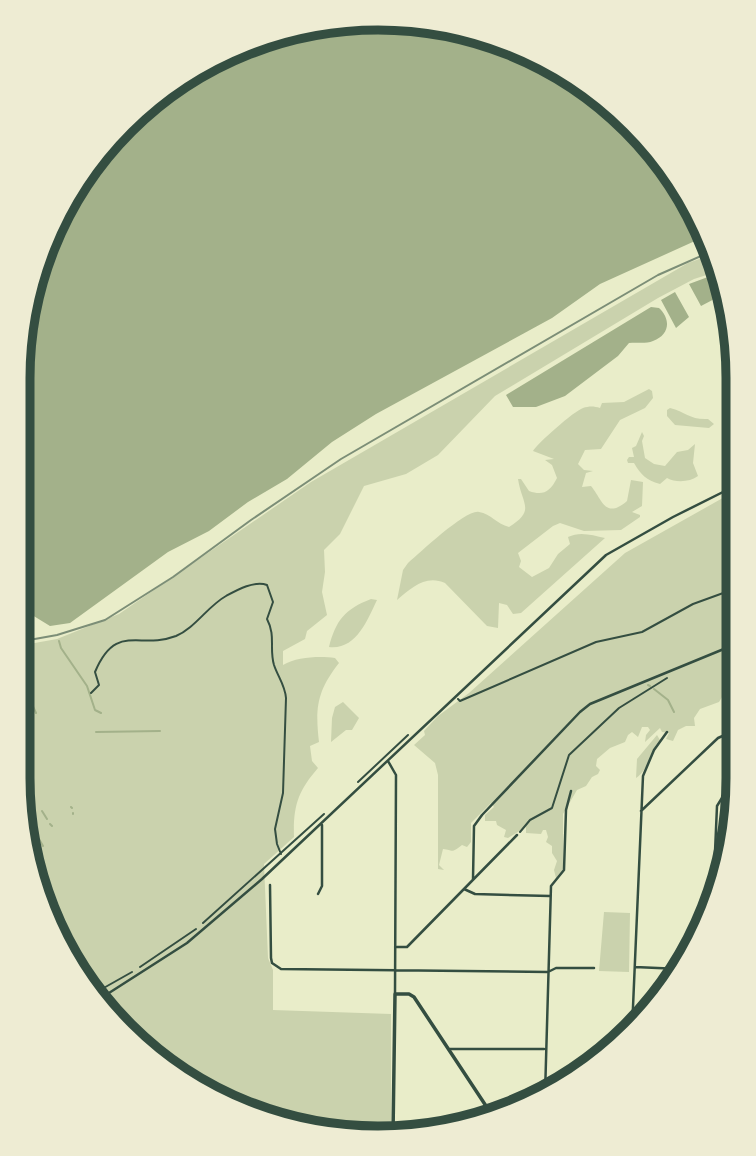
<svg xmlns="http://www.w3.org/2000/svg" width="756" height="1156" viewBox="0 0 756 1156" font-family="'Public Sans',sans-serif">
  <style>
    .green { fill: #cad2ad }
    .water { fill: #a3b18a }
    .lines { fill: none; stroke-linecap: round; stroke-linejoin: round }
    .stream { stroke: #a3b18a; stroke-width: 2 }
    .path { stroke: #344e41; stroke-width: 2 }
    .minor { stroke: #344e41; stroke-width: 2.5 }
    .tertiary { stroke: #344e41; stroke-width: 3.5 }
    .rail { stroke: #7c8e77; stroke-width: 2 }
    .rim { fill: none; stroke: #344e41; stroke-width: 9 }
  </style>
  <rect width="100%" height="100%" fill="#e9edc9"/>
  <path class="green" d="M711,255L716,272L694,279L658,298L495,396L438,455L406,474L364,486L340,534L324,550L325,572L322,592L327,615L307,631L305,639L283,651V665C297,657 319,656 335,658L339,663C317,691 315,708 319,742L310,746L312,761L318,768C298,791 293,806 294,837L264,864L268,958L273,970V1010L391,1014V1122L386,1127L387,1131L391,1135L354,1138L240,1111L158,1064L78,979L37,893L18,778V730L25,729V713H18V646L57,639L119,614L311,482L688,263Z
    M649,389L652,391L653,398L645,408L620,420L601,449L585,450L578,464L584,470L593,471L586,473L582,487L591,486C602,499 605,520 627,501L631,480L643,482L642,506L632,512L640,515V517L621,530L584,531L560,523L553,526L518,553L521,561L519,567L532,577L549,568L558,554L570,544L568,537C580,531 592,535 605,538L521,613L513,614L507,605L499,603L498,628L487,626L445,583C426,574 411,588 397,600L403,570L408,563C421,552 466,509 479,512C491,514 497,524 509,527C536,510 522,505 518,479H521L529,491C543,496 550,492 557,478L552,465L545,460L554,459L533,451C538,443 574,411 583,408C589,406 594,406 600,408L602,403L624,402Z
    M670,408C686,412 690,420 708,419L714,424L709,428L675,425L667,416V410Z
    M642,432L644,436L642,441L645,458L654,464L665,466L677,452L688,450L695,444L693,463L698,476C690,482 676,483 667,478L660,484C646,480 641,475 634,463H628L627,460L629,457H634L632,448L636,446Z
    M737,490L736,690L724,694L719,702L700,709L694,718L695,726H686L678,730L673,741L666,739L669,733L662,732L660,728L645,742L646,735L650,730L648,727H642L638,737L632,732L628,735L625,742L610,748L597,759L596,766L600,770L598,774L592,777L586,786L577,790L563,814V869L556,878L554,870L557,861L552,853V846L546,842L548,837L546,830H543L541,834L526,833V827L508,838L504,837L506,830L497,825L496,821H485V815L494,807L491,803L471,823V842L467,847L462,845C451,854 453,850 443,849L439,865L444,870L438,869V775L435,763L414,745L425,735L424,731L438,716L469,693L625,553Z
    M371,599L377,600C367,621 356,650 329,647C336,620 345,609 371,599Z
    M343,702L359,718L352,730H346L331,742L332,718L335,707Z
    M657,735L660,740C649,751 649,770 636,778L637,759Z
    M604,912L630,913L629,972L599,971Z"/>
  <path class="water" d="M355,18L494,37L537,61L616,107L701,219L706,236L600,284L552,318L376,414L332,442L287,479L248,502L209,531L168,552L70,623L50,626L19,607L21,331L55,219L107,140L219,55Z
    M716,274L722,295L701,306L689,284Z
    M675,292L689,317L676,328L661,300Z
    M651,307L659,308C671,319 670,335 653,341C646,344 637,342 629,343L618,356L565,396L536,407H513L506,395Z"/>
  <g class="lines">
    <path class="stream" d="M19,616L27,612
      M59,641L61,648L87,686L95,710L101,713
      M18,674L36,713
      M648,685L650,686
      M654,689L668,700L674,712
      M96,732L160,731
      M18,769L27,759L31,734
      M22,804L31,828L37,837
      M71,807L72,808
      M42,811L47,819
      M73,813V814
      M50,824L52,826
      M39,839L43,846
      M101,1003L111,999"/>
    <path class="path" d="M91,693L99,685L95,672C116,622 139,650 176,636C195,628 208,606 226,596C237,590 255,580 267,585L273,602L267,619C276,636 269,648 274,665C278,677 285,685 286,698L283,793L275,829L277,844L281,854
      M458,699L460,701L596,642L642,632L693,604L737,588
      M358,782L408,735
      M520,832L530,820L552,808L569,755L619,708L667,678
      M203,923L324,814
      M140,967L196,929
      M93,994L132,972"/>
    <path class="minor" d="M388,761L396,775L395,993
      M641,811L718,738L736,730
      M473,879L474,826L482,815L580,712L590,704L736,644
      M270,885L271,958L272,963L281,969L548,972L556,968H594
      M464,889L475,894L550,896
      M318,894L322,886V825
      M713,898L717,806L725,793L736,784
      M397,947H407L517,835
      M635,967L680,969
      M98,1000L187,943L262,879L606,555L673,517L737,485
      M632,1030L643,776L654,750L667,732
      M450,1049H544
      M545,1095L551,886L564,870L566,810L571,791
      M393,1126H462"/>
    <path class="tertiary" d="M393,1135L395,994H409L414,997L492,1115"/>
    <path class="rail" d="M18,642L57,635L105,620L173,577L251,520L341,459L658,275L710,252"/>
  </g>
  <path d="M0 0H756V1156H0ZM378 30H378A348 348 0 0 1 726 378V778A348 348 0 0 1 378 1126H378A348 348 0 0 1 30 778V378A348 348 0 0 1 378 30Z" fill="#eeecd3" fill-rule="evenodd"/>
  <path class="rim" d="M378 30H378A348 348 0 0 1 726 378V778A348 348 0 0 1 378 1126H378A348 348 0 0 1 30 778V378A348 348 0 0 1 378 30Z"/>
</svg>
